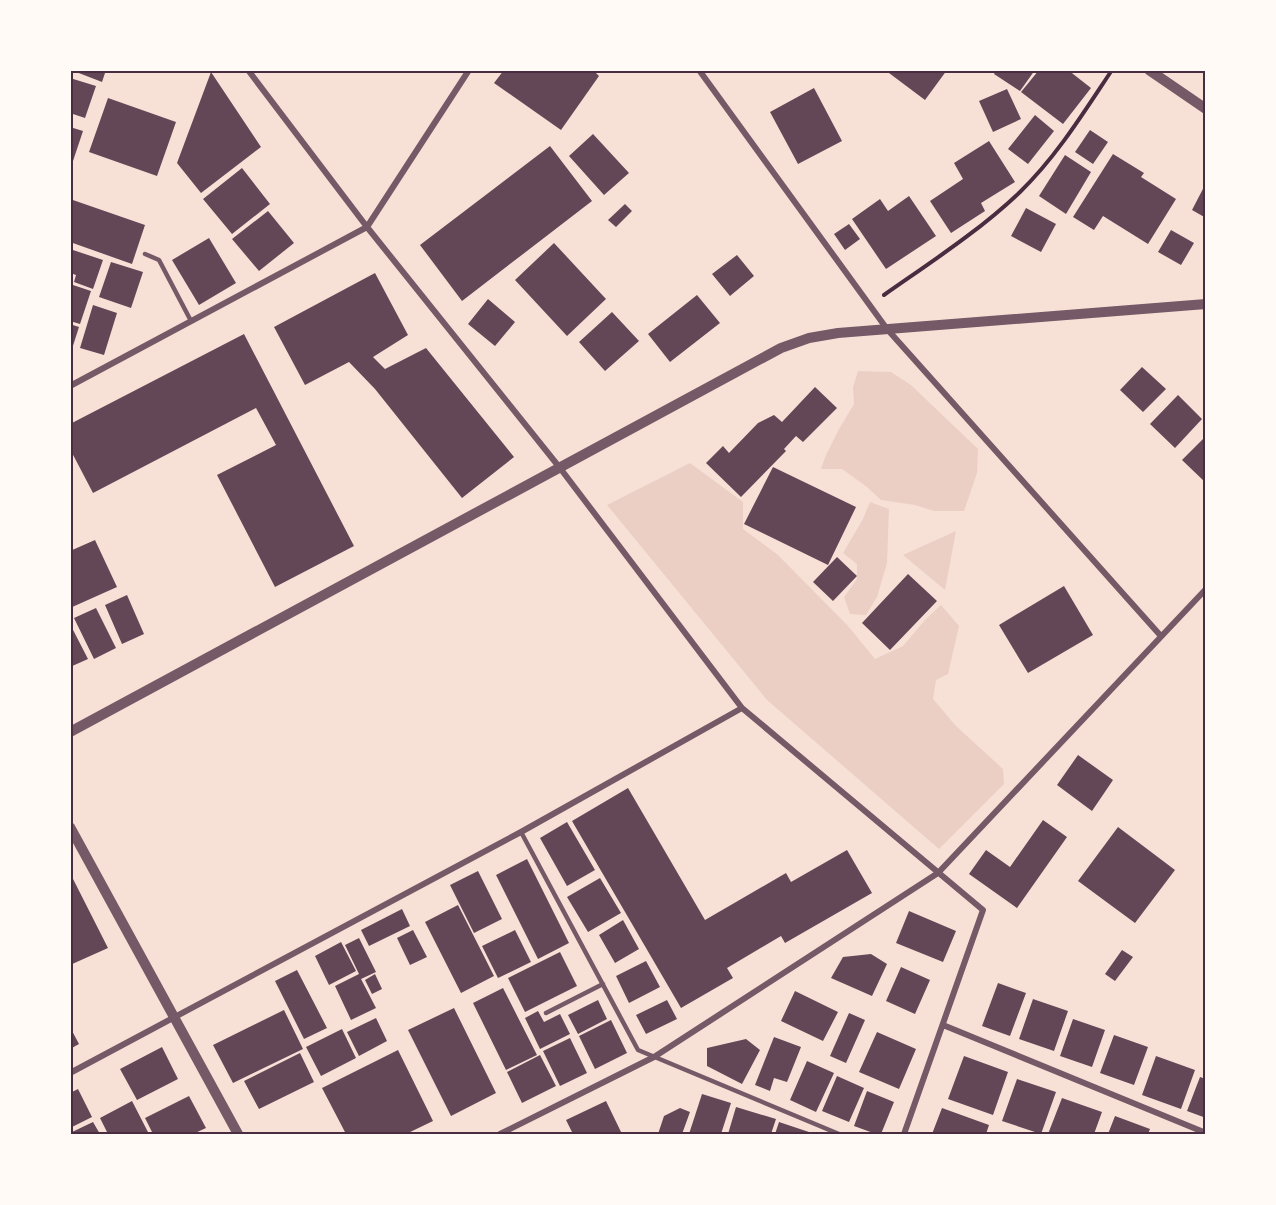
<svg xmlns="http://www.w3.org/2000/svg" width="1276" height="1205" viewBox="0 0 1276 1205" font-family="'Fira Sans',sans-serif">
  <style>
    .green { fill: #ebcfc5 }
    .building { fill: #644757 }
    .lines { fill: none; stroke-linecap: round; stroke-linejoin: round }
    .path { stroke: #4a2c40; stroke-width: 4 }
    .service { stroke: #755966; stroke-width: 4.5 }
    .minor { stroke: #755966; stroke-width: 6 }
    .tertiary { stroke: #755966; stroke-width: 10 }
    .neatline { fill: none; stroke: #4a2c40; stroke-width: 2 }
  </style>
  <rect width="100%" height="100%" fill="#f7e1d7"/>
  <path class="green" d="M858,371L891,372L911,385L978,449L977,473L964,511H934L915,505L881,500L867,487L842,469H821L826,455L839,429L854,404L853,387Z
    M690,463L743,502V529L778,555L848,626L875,659L903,646L925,620L941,605L959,626L948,674L936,680L933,699L956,726L1003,769L1004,784L939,849L767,700L607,505Z
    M870,502L889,509L887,563L877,597L866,615L850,614L844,597L857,579V564L843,553L863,519Z
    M956,531L945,590L903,555Z"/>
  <path class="building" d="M71,70H106L102,82Z
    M504,70H593L599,76L561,130L494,83Z
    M885,70H947L925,100Z
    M996,70H1035L1020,91L994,74Z
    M1039,70H1068L1091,88L1063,124L1021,92Z
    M211,72L261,147L201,193L177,163Z
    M70,78L96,86L85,118L70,113Z
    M814,88L842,141L798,164L770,112Z
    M1007,89L1021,119L993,132L979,101Z
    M108,98L176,122L157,176L89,152Z
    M1035,115L1054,131L1028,164L1008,149Z
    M70,127L83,131L71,167L70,166Z
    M1090,130L1108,142L1093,164L1075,152Z
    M593,134L629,173L604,195L569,156Z
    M989,141L1015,182L981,203L985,211L951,233L930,201L963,179L954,163Z
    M550,146L592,201L462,301L420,245Z
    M1113,154L1144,173L1141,177L1176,199L1148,244L1103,216L1094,230L1073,217Z
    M1065,155L1091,172L1066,214L1039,196Z
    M242,168L270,204L232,234L203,199Z
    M1206,183V218L1192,210Z
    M909,196L936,236L886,269L852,219L880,199L888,211Z
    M70,199L145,225L132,264L70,242Z
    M625,204L632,211L616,227L608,220Z
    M1026,208L1056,224L1041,252L1011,236Z
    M268,211L294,243L259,271L232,239Z
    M849,224L860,239L845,250L834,234Z
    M1171,230L1194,243L1181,265L1158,252Z
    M209,238L236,283L199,305L172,260Z
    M554,243L606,299L567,336L515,280Z
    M70,249L103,260L93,289L74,282L76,275L70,273Z
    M737,255L754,276L730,296L712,274Z
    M111,262L143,272L131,308L99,297Z
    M375,273L408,335L373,357L385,369L426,348L514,457L462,498L375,389L349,362L305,385L274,327Z
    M70,284L91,291L80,324L70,321Z
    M697,295L720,323L670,362L648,334Z
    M488,299L515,322L495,346L468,324Z
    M93,305L117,313L104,355L80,348Z
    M612,312L639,341L605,371L579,342Z
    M70,324L79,327L71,352H70Z
    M244,334L354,546L275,587L217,475L276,445L256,408L93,493L70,449V424Z
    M1142,367L1166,389L1143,412L1120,390Z
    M815,387L837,408L803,442L796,436L784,449L786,451L741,497L706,463L723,446L729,453L758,423L774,415L782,422Z
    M1178,395L1202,419L1175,448L1150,424Z
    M1206,436V483L1182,460Z
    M773,467L856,507L828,565L744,524Z
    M95,540L117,587L70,608V551Z
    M837,557L857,576L833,601L813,582Z
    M908,574L937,601L890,650L862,623Z
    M1064,586L1093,635L1028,673L999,625Z
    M127,595L144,634L122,644L105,605Z
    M96,608L116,648L94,659L74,618Z
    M70,624L88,659L70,667Z
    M1078,755L1113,780L1092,811L1057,785Z
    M628,788L705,920L786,873L791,882L847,850L872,893L785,943L781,936L727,968L733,978L681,1008L572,821Z
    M1043,820L1067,837L1017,908L969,874L986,850L1010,867Z
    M567,822L595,870L567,886L540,838Z
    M1118,827L1175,870L1135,923L1078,881Z
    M527,859L569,943L538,959L496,875Z
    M478,871L502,919L474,933L450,885Z
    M70,873L108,948L70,965Z
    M600,878L621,913L588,932L567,897Z
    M458,905L494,976L461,993L425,922Z
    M402,909L410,926L369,946L361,930Z
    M909,911L956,931L943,962L896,943Z
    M623,920L639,949L615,963L599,935Z
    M413,930L427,957L410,965L397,938Z
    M515,930L531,962L498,978L482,946Z
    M359,938L376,972L361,979L376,1008L351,1020L335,986L359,974L345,945Z
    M341,942L356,971L329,985L315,956Z
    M1122,950L1133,957L1115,981L1105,974Z
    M560,952L577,986L525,1012L508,978Z
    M871,954L887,964L872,996L831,978L843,957Z
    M646,961L660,987L629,1003L616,976Z
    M901,967L930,980L915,1014L886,1001Z
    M297,970L327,1028L304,1039L275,981Z
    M375,974L382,989L372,994L365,980Z
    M998,983L1026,993L1010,1036L982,1026Z
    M503,988L537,1055L506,1070L473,1003Z
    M795,991L838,1012L823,1041L781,1021Z
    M1033,999L1068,1011L1054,1051L1019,1039Z
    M598,1000L607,1019L578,1034L568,1015Z
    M667,1000L677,1019L646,1034L636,1015Z
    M454,1008L496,1093L451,1116L408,1030Z
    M284,1010L303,1049L233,1083L213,1045Z
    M538,1011L544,1022L560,1014L570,1034L540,1049L525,1018Z
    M849,1013L865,1020L846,1063L830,1056Z
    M376,1018L387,1041L359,1056L347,1032Z
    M1073,1019L1105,1030L1092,1067L1060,1056Z
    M611,1020L627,1053L595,1069L579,1036Z
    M70,1027L79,1044L70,1049Z
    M342,1029L356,1058L321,1076L306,1047Z
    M877,1032L916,1049L899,1089L859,1072Z
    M1114,1035L1148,1047L1134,1085L1100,1073Z
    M774,1037L801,1047L787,1082L774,1078L770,1091L755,1085Z
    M570,1038L587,1073L560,1086L543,1051Z
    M746,1039L760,1050L742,1084L707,1066V1048Z
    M162,1047L178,1079L137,1100L120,1069Z
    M398,1050L433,1121L406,1134H346L322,1088Z
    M300,1053L314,1082L259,1109L244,1081Z
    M540,1055L556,1086L522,1103L507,1072Z
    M964,1056L1008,1072L993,1115L948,1099Z
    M1156,1056L1195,1070L1181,1109L1142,1095Z
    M807,1061L834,1073L816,1112L790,1100Z
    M837,1076L864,1088L849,1122L822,1111Z
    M1200,1077L1206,1079V1118L1187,1111Z
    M1017,1079L1056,1092L1041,1134L1002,1121Z
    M78,1089L92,1117L70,1128V1093Z
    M867,1091L894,1102L881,1134H876L854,1126Z
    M702,1094L731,1103L721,1134H689Z
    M189,1096L206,1128L193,1134H153L145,1118Z
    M1062,1098L1102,1112L1094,1134H1048Z
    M132,1101L149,1134H108L100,1118Z
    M606,1101L622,1134H573L566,1120Z
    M736,1107L776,1119L771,1134H728Z
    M680,1108L690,1112L682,1134H658L664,1116Z
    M942,1108L989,1125L986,1134H932Z
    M1115,1116L1150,1129L1148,1134H1108Z
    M93,1122L100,1134H70V1133Z
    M779,1122L815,1134H775Z"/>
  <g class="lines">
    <path class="path" d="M884,295C931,262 979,231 1020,192C1057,156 1084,112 1112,70"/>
    <path class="service" d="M145,254L159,260L191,321
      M521,832L638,1050L839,1134
      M546,1013L603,984"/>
    <path class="minor" d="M248,70L367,227L560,468L742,708L983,910L904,1134
      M699,70L887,329L1160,635
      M70,386L367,227L469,70
      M943,1025L1206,1133
      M70,1073L521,832L742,708
      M500,1134L654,1057L938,873L1206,589"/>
    <path class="tertiary" d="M1149,70L1206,109
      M70,732L781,348L809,338L838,333L1206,304
      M70,827L238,1134"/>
  </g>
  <rect width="1276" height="1205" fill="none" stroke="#fffaf5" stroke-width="144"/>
  <rect x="72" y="72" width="1132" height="1061" class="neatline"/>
</svg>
